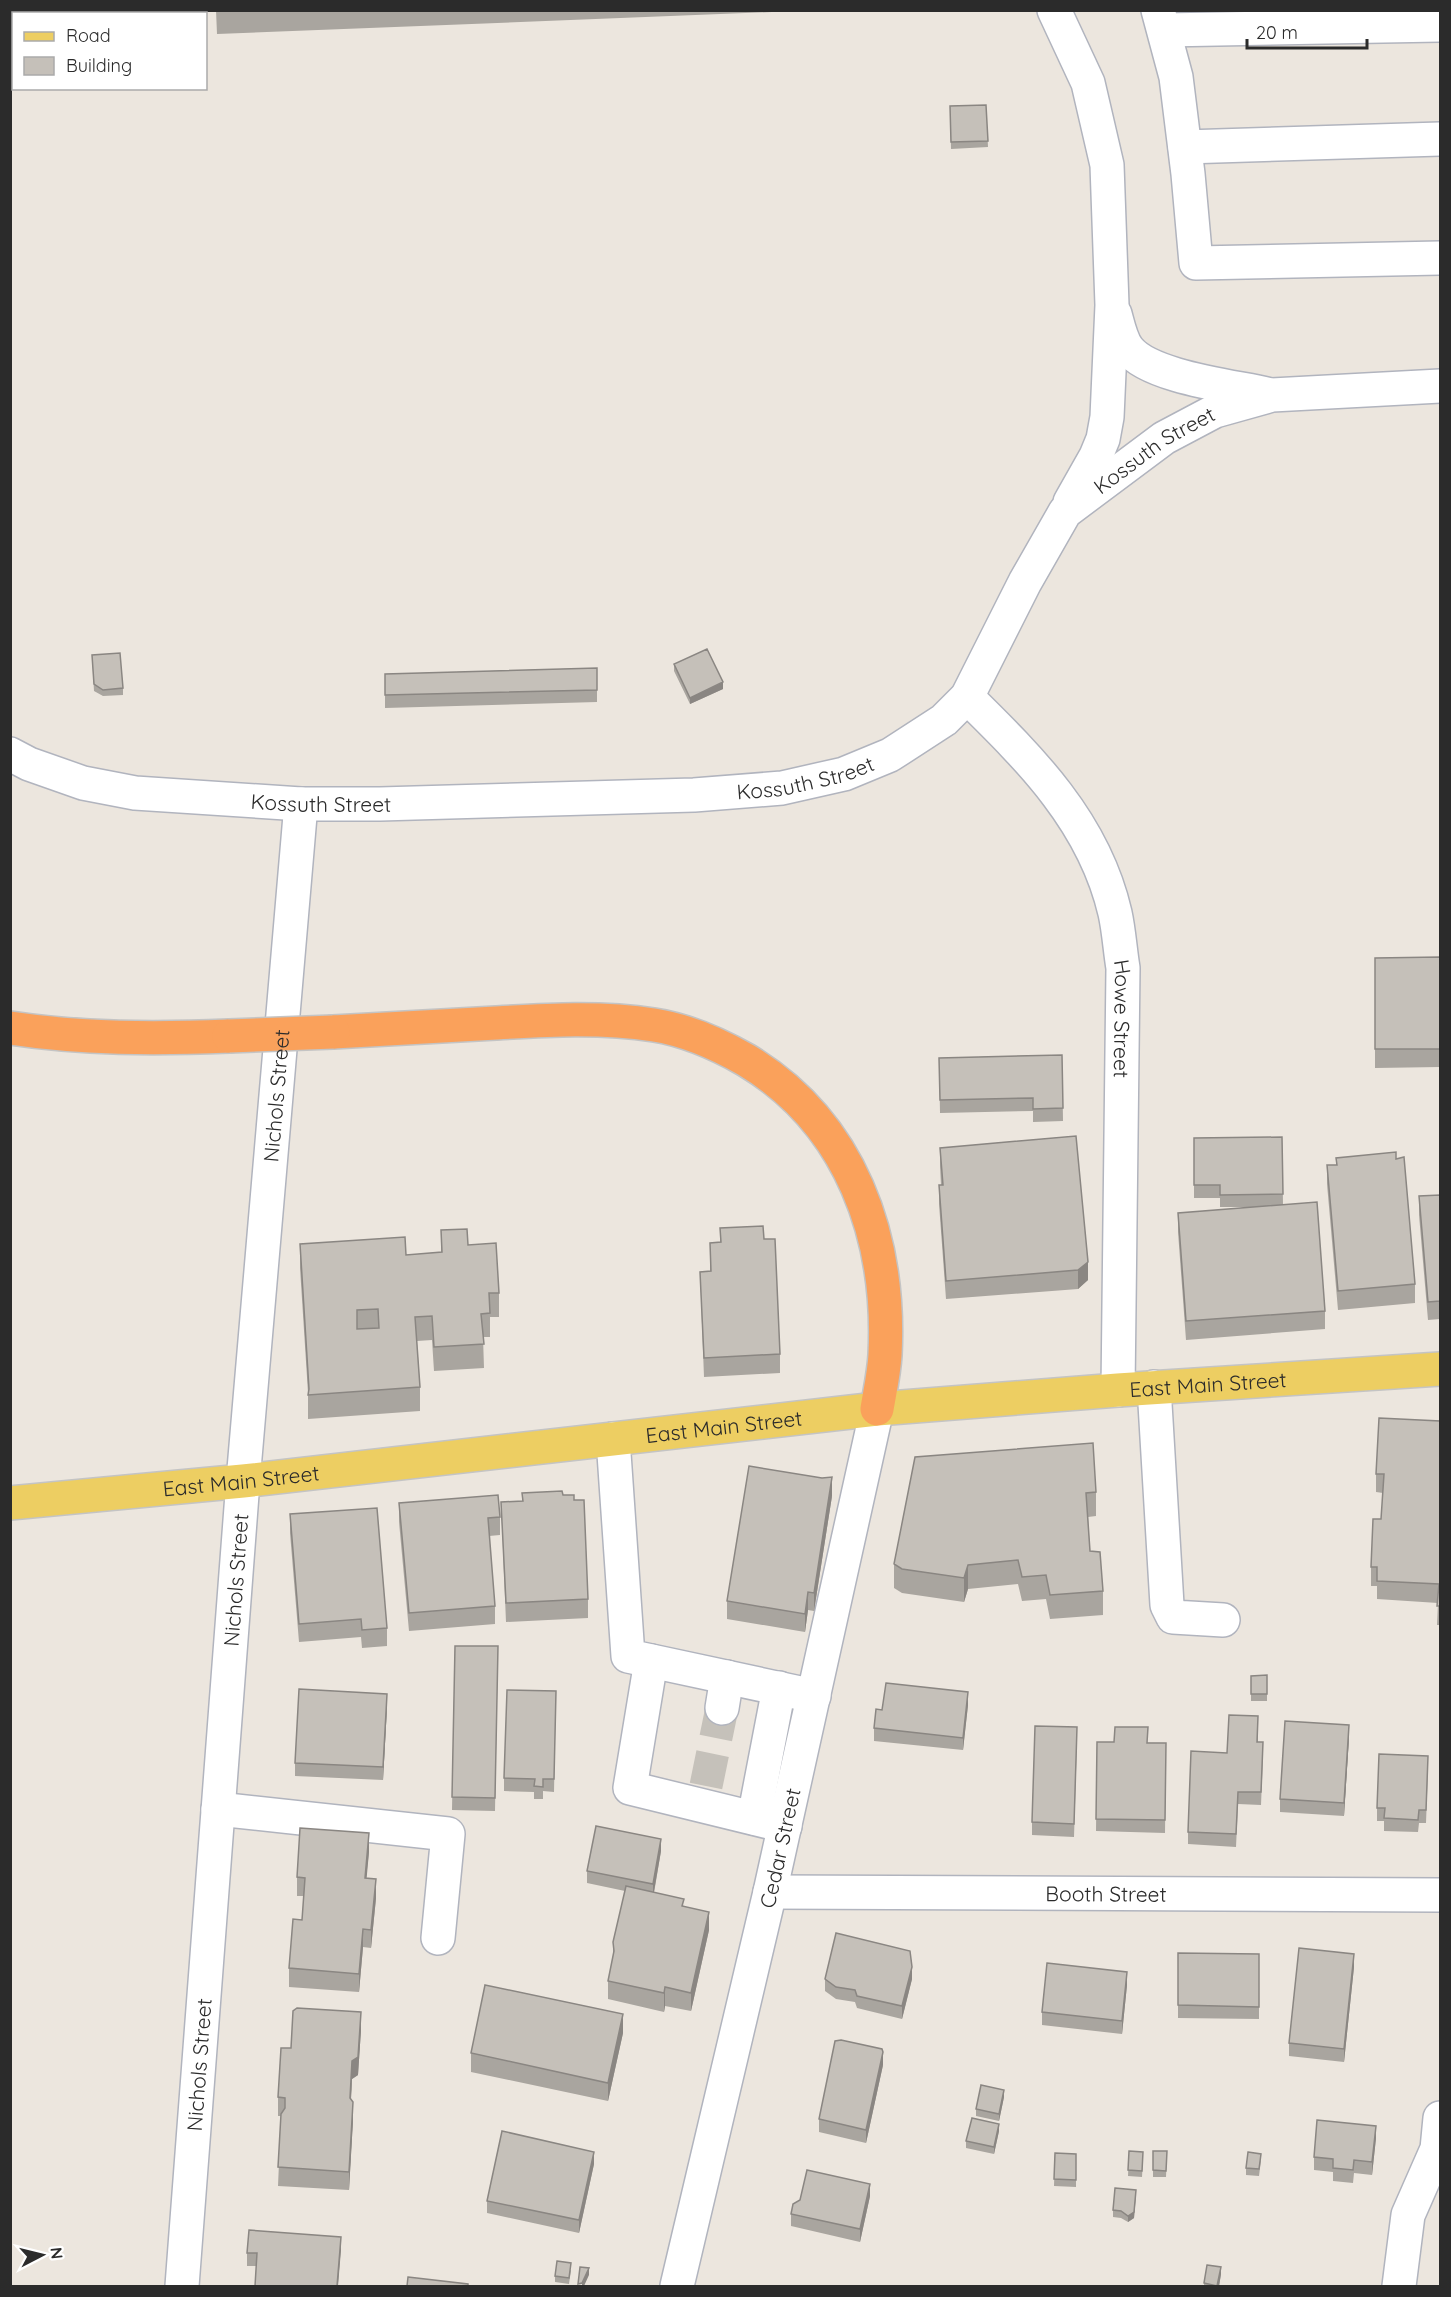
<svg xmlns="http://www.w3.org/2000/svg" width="1451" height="2297" viewBox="0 0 1451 2297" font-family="Quicksand,sans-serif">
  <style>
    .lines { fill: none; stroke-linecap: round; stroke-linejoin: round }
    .minor-tunnel { stroke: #c5c1ba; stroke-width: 33; stroke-dasharray: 33 16; stroke-linecap: butt }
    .minor-casing { stroke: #b1b4be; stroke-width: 36 }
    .major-casing { stroke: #c4c4c4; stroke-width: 36 }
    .highway-casing { stroke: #c4c4c4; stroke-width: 36 }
    .minor { stroke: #fff; stroke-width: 33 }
    .major { stroke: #edce62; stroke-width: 33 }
    .highway { stroke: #faa15b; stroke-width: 33 }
    .highway-bridge-casing { stroke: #c4c4c4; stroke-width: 36; stroke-linecap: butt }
    .highway-bridge { stroke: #faa15b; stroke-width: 33 }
    .wall { fill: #a9a59f }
    .shaded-wall { fill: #8a8682 }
    .building { fill: #c5c0b9; stroke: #8a8682; stroke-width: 1.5; fill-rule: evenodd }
    .labels { text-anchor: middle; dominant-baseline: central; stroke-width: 4.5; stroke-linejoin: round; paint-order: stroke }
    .street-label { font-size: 21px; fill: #2b2b2b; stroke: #fff }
  </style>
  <rect width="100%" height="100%" fill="#ece6de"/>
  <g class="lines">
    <path class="minor-tunnel" d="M706,1786L722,1708"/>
    <defs>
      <g id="minor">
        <path d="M1054,10L1088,83L1107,165L1112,305L1107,417L1103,439L1096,456L1070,502"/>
        <path d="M1158,10L1176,77L1188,174L1196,263L1440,258"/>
        <path d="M1164,30L1440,25"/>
        <path d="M1185,147L1440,139"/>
        <path d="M1115,314C1118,325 1121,340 1128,349C1150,377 1231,386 1267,394"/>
        <path id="s1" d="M967,697C1031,760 1094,822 1115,913C1119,931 1120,950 1123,968L1118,1390"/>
        <path id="s2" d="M10,754L29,764L83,783L135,793L301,804H380L694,795L782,788L844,774L890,755L944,720L967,697L1025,582L1065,512L1164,438L1215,411L1272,395L1440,386"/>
        <path d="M1154,1387L1167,1605L1173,1617L1223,1620"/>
        <path d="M613,1439L628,1656L814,1696"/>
        <path d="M651,1661L630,1788L785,1826"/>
        <path d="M722,1708L727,1677"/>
        <path d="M218,1809L448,1834L438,1938"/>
        <path d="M754,1818L779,1688"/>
        <path id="s3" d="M770,1892L1440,1895"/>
        <path id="s4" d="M182,2286L243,1481L301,804"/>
        <path id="s5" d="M677,2286L770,1892L877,1409"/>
        <path d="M1399,2286L1408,2215L1437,2149L1440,2118"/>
      </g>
      <g id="major">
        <path id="s6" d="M10,1503L243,1481L877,1409L1118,1390L1440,1369"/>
      </g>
      <path id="highway" d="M10,1028C83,1039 156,1039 229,1036
        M333,1032C387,1029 442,1026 496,1023C549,1020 601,1017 654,1025C686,1030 718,1044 746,1060C851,1123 891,1237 885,1355C884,1373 880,1391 877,1409"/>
    </defs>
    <use href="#minor" class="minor-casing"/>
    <use href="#major" class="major-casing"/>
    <use href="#highway" class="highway-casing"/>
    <use href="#minor" class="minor"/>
    <use href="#major" class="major"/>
    <use href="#highway" class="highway"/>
    <defs>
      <path id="highway-bridge" d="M229,1036L333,1032"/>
    </defs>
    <use href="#highway-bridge" class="highway-bridge-casing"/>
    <use href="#highway-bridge" class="highway-bridge"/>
  </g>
  <path class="wall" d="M216,10H772V12L217,34Z
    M986,105L988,147L951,149L950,106Z
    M92,655L123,688V695L103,696L94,691Z
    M674,664L723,689L690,704L674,671Z
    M597,668V702L385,708V674Z
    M1440,957V1067L1375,1068V958Z
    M1062,1055L1063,1121L1033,1122V1111L940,1113L939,1058Z
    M1076,1136L1088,1280L1078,1289L946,1299L939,1204V1185H941L940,1166V1148Z
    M1282,1137L1283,1205L1325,1311V1329L1186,1340L1178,1232V1213L1253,1207H1220V1198H1194V1138Z
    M1336,1158L1396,1159L1415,1284V1303L1338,1310L1327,1184V1165H1336Z
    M1440,1195V1319L1428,1320L1419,1215V1196Z
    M720,1228L764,1239L780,1354V1373L704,1377L700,1272L710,1271V1243L720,1242Z
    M441,1230L468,1245L499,1293V1317H490V1337H483L484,1368L434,1371L432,1340L417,1341L420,1387V1411L308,1419V1393L300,1268V1244L406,1255L441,1252Z
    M1440,1421V1625H1437L1438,1603L1377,1599V1586H1371V1567L1381,1519L1383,1493L1376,1492V1474Z
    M915,1457L1096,1492V1516L1088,1517L1090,1551L1103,1591V1615L1050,1619L1046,1599L1022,1601L1018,1584L968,1589L964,1602L902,1593L894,1588V1564Z
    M522,1493L588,1599V1618L506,1622L501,1502L522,1501Z
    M832,1496L814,1611L808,1610L805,1632L727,1619V1601Z
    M399,1503L500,1517V1535L489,1536L495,1606V1624L409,1631L399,1522Z
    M290,1514L387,1628V1646L362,1648L361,1637L299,1642L290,1533Z
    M455,1646H498L495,1811L452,1810Z
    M1267,1675V1701H1251V1676Z
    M556,1691L554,1792L543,1791V1799H534V1792L504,1791V1778Z
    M968,1705L963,1750L874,1741V1728L882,1710Z
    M387,1707L383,1780L295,1776V1763Z
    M1258,1729V1742L1263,1755L1261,1805L1238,1804L1236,1847L1188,1844V1832L1227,1753Z
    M1349,1738L1344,1816L1280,1812V1799Z
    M1077,1740L1074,1837L1032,1835V1822Z
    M1097,1742L1166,1743L1165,1833L1096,1831Z
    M1428,1769L1426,1823H1419L1418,1832L1384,1831V1821H1377V1808Z
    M661,1851L654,1893L684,1906L709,1930L691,2011L665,2006L664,2012L608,1999V1981L613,1956V1942L625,1891L587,1883V1871Z
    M369,1852L366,1878L376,1898L371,1948L363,1947L359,1992L289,1987V1968L302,1920L304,1896H297V1877Z
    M1178,1953L1259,1954V2019L1178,2018Z
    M1354,1967L1344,2062L1289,2056V2043Z
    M825,1979H912L902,2019L857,2008L855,2002L836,1999L825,1991Z
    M1127,1985L1122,2034L1042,2025V2012Z
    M361,2030L358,2075L352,2079L351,2099L353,2120L349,2190L278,2186L281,2116H278V2097Z
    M623,2033L608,2101L471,2072V2053Z
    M883,2065L866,2143L819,2132V2119Z
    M1004,2097L999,2121L976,2116V2109Z
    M999,2131L994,2154L966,2148V2141Z
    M1376,2138L1372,2175L1354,2173L1353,2183L1333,2181V2172L1314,2170V2157Z
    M1129,2151L1143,2159L1142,2177L1128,2176Z
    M1153,2151H1167L1166,2177H1153Z
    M1055,2153L1076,2154V2187L1054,2186Z
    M1261,2160L1259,2176L1246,2175V2168Z
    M594,2164L579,2233L487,2213V2201Z
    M870,2196L860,2242L791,2226V2214Z
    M1136,2196L1134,2218L1128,2222L1121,2218L1113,2217V2210Z
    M341,2250L256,2266H247V2253Z
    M571,2270L569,2284L555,2282V2276Z
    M1221,2274L1219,2286H1204V2283Z"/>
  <path class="shaded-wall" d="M723,682V689L690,704V698Z
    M1088,1262V1280L1078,1289V1270Z
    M832,1477V1496L814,1611V1593Z
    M968,1565V1589L964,1602V1578Z
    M808,1592V1610L805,1632V1614Z
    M968,1692V1705L963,1750V1738Z
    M387,1694V1707L383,1780V1767Z
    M1349,1725V1738L1344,1816V1803Z
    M369,1833V1852L365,1896V1878Z
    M661,1839V1851L653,1897V1884Z
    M376,1879V1898L371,1948V1930Z
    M709,1912V1930L691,2011V1993Z
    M363,1929V1947L359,1992V1974Z
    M1354,1954V1967L1344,2062V2049Z
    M912,1967V1979L902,2019V2006Z
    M1127,1972V1985L1122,2034V2021Z
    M665,1987V2006L664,2012V1993Z
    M361,2012V2030L358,2075L352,2079L350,2117L352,2061Z
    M623,2014V2033L608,2101V2083Z
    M883,2052V2065L866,2143V2130Z
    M1004,2090V2097L999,2121V2114Z
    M353,2102V2120L349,2190V2172Z
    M999,2124V2131L994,2154V2147Z
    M1376,2126V2138L1372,2175V2162Z
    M594,2152V2164L579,2233V2220Z
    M870,2184V2196L860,2242V2229Z
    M1136,2190L1134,2218L1128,2222V2216Z
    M341,2237V2250L338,2286H337Z
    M1221,2267V2274L1219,2286H1217Z
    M589,2268V2275L584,2286H582V2283Z"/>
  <path class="building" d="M986,105L988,141L951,142L950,106Z
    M707,649L723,682L690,698L674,664Z
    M120,653L123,688L103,690L94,684L92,655Z
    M597,668V690L385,695V674Z
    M1440,957V1049H1375V958Z
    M1062,1055L1063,1108L1033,1109V1098L940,1100L939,1058Z
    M1076,1136L1088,1262L1078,1270L946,1281L939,1185H943L940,1148Z
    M1282,1137L1283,1194L1220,1195V1185H1194V1138Z
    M1396,1152V1159L1404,1157L1415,1284L1338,1291L1327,1165H1337L1336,1158Z
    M1440,1195V1301L1428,1302L1419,1196Z
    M1317,1202L1325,1311L1186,1321L1178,1213Z
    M763,1226L764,1239H775L780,1354L704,1358L700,1272L711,1271L710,1243L721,1242L720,1228Z
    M467,1229L468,1245L496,1243L499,1293H489L490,1313L481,1314L484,1344L434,1347L432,1316L415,1317L420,1387L308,1395L309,1389L300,1244L405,1237L406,1255L442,1252L441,1230ZM378,1309L379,1328L357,1329V1310Z
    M1379,1418L1440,1421V1606H1437L1439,1584L1377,1581V1567H1371L1373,1519H1381L1384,1474H1376Z
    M1093,1443L1096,1492L1086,1493L1090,1551L1100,1552L1103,1591L1050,1595L1046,1575L1022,1577L1018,1560L968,1565L964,1578L902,1569L894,1564L915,1457Z
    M749,1466L822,1478L832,1477L814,1593L808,1592L805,1614L727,1601Z
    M562,1491L563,1495H574V1500H584L588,1599L506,1603L501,1502L523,1501L522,1493Z
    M498,1495L500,1517L488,1518L495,1606L409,1613L399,1503Z
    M377,1508L387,1628L362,1630L361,1619L299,1624L290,1514Z
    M455,1646H498L495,1798L452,1797Z
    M1267,1675V1694H1251V1676Z
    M886,1683L968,1692L963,1738L874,1728L876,1709L882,1710Z
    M299,1689L387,1694L383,1767L295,1763Z
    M507,1690L556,1691L554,1779H543V1787L534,1786L535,1779L504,1778Z
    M1229,1715L1258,1716L1257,1742H1263L1261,1792H1238L1236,1834L1188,1832L1191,1751L1227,1753Z
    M1285,1721L1349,1725L1344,1803L1280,1799Z
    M1035,1726L1077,1727L1074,1824L1032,1822Z
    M1115,1727H1148L1147,1743H1166L1165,1820L1096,1819L1097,1742H1114Z
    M1379,1754L1428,1756L1426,1810H1419L1418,1820L1384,1818L1385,1808H1377Z
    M596,1826L661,1839L653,1884L587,1871Z
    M300,1828L369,1833L365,1878L376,1879L371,1930L363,1929L359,1974L289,1968L293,1919L302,1920L305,1878L297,1877Z
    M626,1886L684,1899L682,1906L709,1912L691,1993L665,1987L664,1993L608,1981L614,1951L613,1942Z
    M836,1933L910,1951L912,1967L902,2006L857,1996L855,1990L836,1987L825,1979Z
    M1299,1948L1354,1954L1344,2049L1289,2043Z
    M1178,1953L1259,1954V2007L1178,2005Z
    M1047,1963L1127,1972L1122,2021L1042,2012Z
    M485,1985L623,2014L608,2083L471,2053Z
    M297,2008L361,2012L358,2057L352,2061L350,2098L353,2102L349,2172L278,2167L281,2114L285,2108V2098L278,2097L281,2048H291L293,2011Z
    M841,2040L882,2049L883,2052L866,2130L819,2119L835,2041Z
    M981,2085L1004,2090L999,2114L976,2109Z
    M972,2118L999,2124L994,2147L966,2141Z
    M1317,2120L1376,2126L1372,2162L1354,2160L1353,2170L1333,2168V2159L1314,2157Z
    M502,2131L594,2152L579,2220L487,2201Z
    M1129,2151L1143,2152L1142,2171L1128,2170Z
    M1153,2151H1167L1166,2171L1153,2170Z
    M1248,2152L1261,2154L1259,2169L1246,2168Z
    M1055,2153L1076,2154V2180L1054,2179Z
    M807,2170L870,2184L860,2229L791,2214L793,2204L800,2200Z
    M1115,2188L1136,2190L1134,2212L1128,2216L1121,2211L1113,2210Z
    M249,2230L341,2237L337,2286H255L257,2253H247Z
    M557,2261L571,2263L569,2278L555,2276Z
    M1207,2265L1221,2267L1217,2286L1204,2283Z
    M580,2267L589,2268L582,2283L578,2284Z
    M408,2277L468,2284V2286H407Z"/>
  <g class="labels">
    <g class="street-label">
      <text stroke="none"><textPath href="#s2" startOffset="1308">Kossuth Street</textPath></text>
      <text stroke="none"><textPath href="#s2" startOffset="804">Kossuth Street</textPath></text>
      <text stroke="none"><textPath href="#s2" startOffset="318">Kossuth Street</textPath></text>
      <text stroke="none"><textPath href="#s1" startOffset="372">Howe Street</textPath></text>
      <text stroke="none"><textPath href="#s4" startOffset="1194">Nichols Street</textPath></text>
      <text stroke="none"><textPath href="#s6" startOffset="1204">East Main Street</textPath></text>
      <text stroke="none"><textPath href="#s6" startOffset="718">East Main Street</textPath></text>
      <text stroke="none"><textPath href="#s6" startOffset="232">East Main Street</textPath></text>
      <text stroke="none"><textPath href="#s4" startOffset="708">Nichols Street</textPath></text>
      <text stroke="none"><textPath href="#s5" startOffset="450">Cedar Street</textPath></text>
      <text stroke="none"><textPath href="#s3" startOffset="336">Booth Street</textPath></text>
      <text stroke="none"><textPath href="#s4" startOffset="222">Nichols Street</textPath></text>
    </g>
  </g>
  <rect width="1451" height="2297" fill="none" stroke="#2b2b2b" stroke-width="24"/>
  <rect x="12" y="12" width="195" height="78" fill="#ffffff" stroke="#aaaaaa" stroke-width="1.5"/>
  <rect x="24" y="32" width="30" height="9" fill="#edce62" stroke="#aaaaaa" stroke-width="1.5"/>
  <text x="66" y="42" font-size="18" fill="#2b2b2b">Road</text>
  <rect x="24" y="57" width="30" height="18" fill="#c5c0b9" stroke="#aaaaaa" stroke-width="1.5"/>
  <text x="66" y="72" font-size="18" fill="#2b2b2b">Building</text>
  <g transform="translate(42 2255) rotate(83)" stroke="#ffffff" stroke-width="4.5" paint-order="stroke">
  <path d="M0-4.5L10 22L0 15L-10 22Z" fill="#2b2b2b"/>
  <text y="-9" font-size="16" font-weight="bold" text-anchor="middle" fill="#2b2b2b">N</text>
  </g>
  <path d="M1247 39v9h120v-9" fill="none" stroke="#2b2b2b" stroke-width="3"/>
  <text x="1256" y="39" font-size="18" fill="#2b2b2b" stroke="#ffffff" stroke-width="4.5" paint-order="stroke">20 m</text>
</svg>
